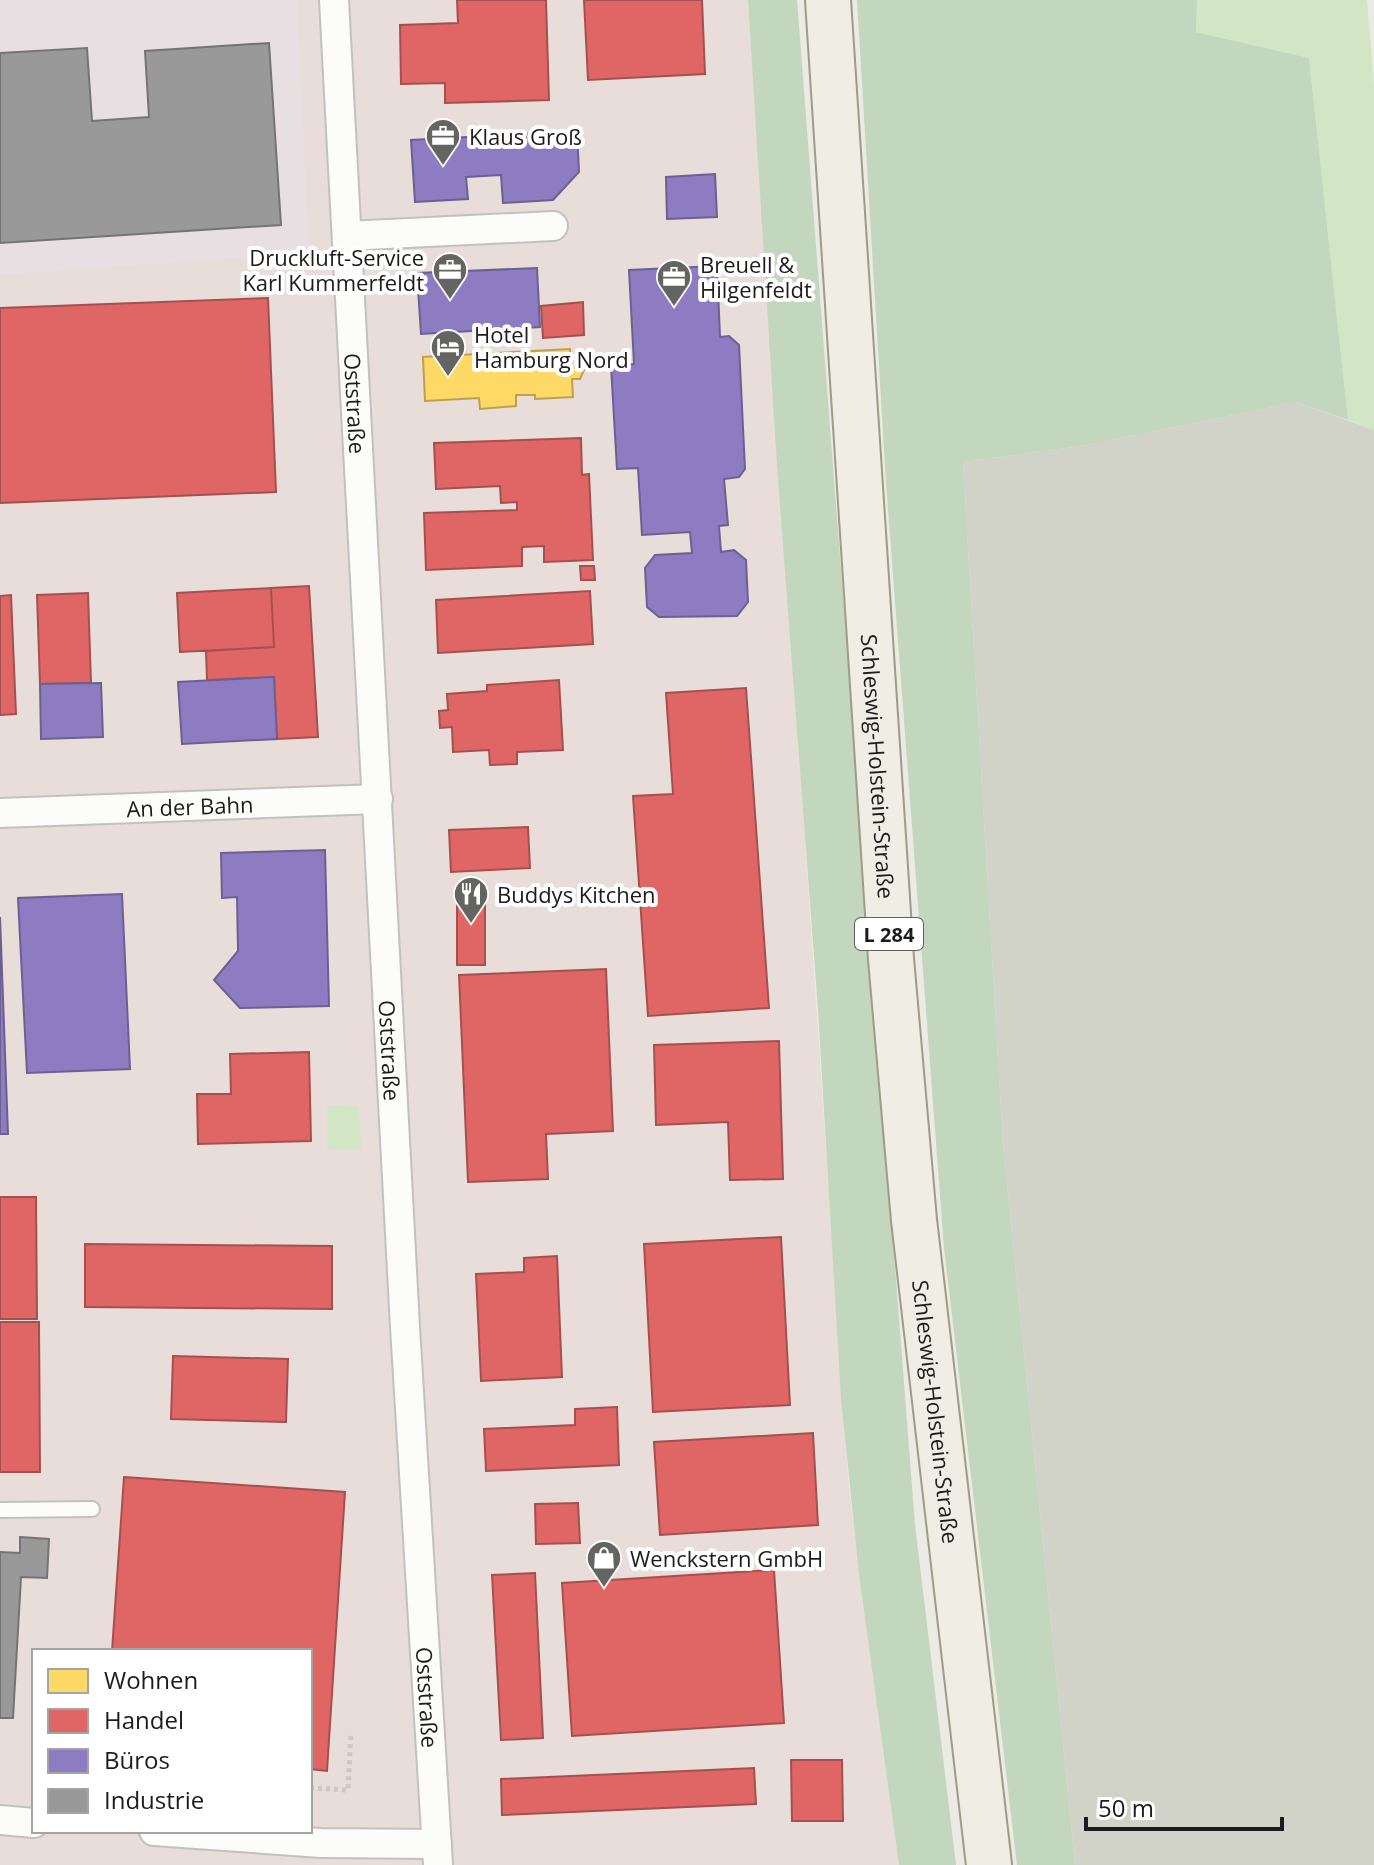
<svg xmlns="http://www.w3.org/2000/svg" width="1374" height="1865" viewBox="0 0 1374 1865" font-family="'Open Sans',sans-serif">
  <style>
    .commercial { fill: #e8ddd8; fill-rule: evenodd }
    .industrial { fill: #e8dfe2 }
    .construction { fill: #d2d3c8 }
    .grass { fill: #d2e6c6 }
    .forest { fill: #c2d7bd }
    .homes { fill: #ffd966; stroke: #bba050; stroke-width: 2 }
    .shops { fill: #e06666; stroke: #a55050; stroke-width: 2 }
    .offices { fill: #8e7cc3; stroke: #6c5f91; stroke-width: 2 }
    .industry { fill: #999; stroke: #747474; stroke-width: 2 }
    .lines { fill: none; stroke-linecap: round; stroke-linejoin: round }
    .lane-casing { stroke: #c2c1bf; stroke-width: 18 }
    .street-casing { stroke: #c2c1bf; stroke-width: 32 }
    .primary-casing { stroke: #9f9b84; stroke-width: 48 }
    .path { stroke: #d0c7c3; stroke-width: 5; stroke-dasharray: 4 4; stroke-linecap: butt }
    .lane { stroke: #fcfcfb; stroke-width: 14 }
    .street { stroke: #fcfcfb; stroke-width: 28 }
    .primary { stroke: #efede4; stroke-width: 44 }
    .labels { text-anchor: middle; dominant-baseline: central; stroke-width: 8; stroke-linejoin: round; paint-order: stroke }
    .shield { fill: #fff; stroke: #606060; stroke-width: 2 }
    .shield-label { font-size: 20px; font-weight: bold; fill: #1c1c1c }
    .poi-label { font-size: 22px; fill: #1c1c1c; stroke: #fff; text-anchor: start }
    .street-label { font-size: 22px; fill: #1c1c1c; stroke: #fff }
  </style>
  <rect width="100%" height="100%" fill="#ebeae5"/>
  <path class="commercial" d="M0,0H748L849,1489L899,1865H0ZM34,1651H310V1831H34Z"/>
  <path class="industrial" d="M0,0H297L309,253L0,275Z"/>
  <path class="construction" d="M1296,402L1374,430V1865H1075L1003,1144L963,462L1087,445Z"/>
  <path class="grass" d="M1197,0H1367L1374,84V430L1348,420L1309,58L1196,32Z
    M327,1105L359,1107L361,1149L327,1150Z"/>
  <path class="forest" d="M748,0H797L915,1525L956,1865H899L859,1574L841,1398L818,1009L777,465Z
    M857,0H1197L1196,32L1309,58L1348,420L1296,402L1087,445L963,462L1003,1144L1075,1865H1017L944,1248L886,483Z"/>
  <path class="homes" d="M570,349L571,367L584,370L580,379H572L573,397L535,399V395H516V406L480,409L479,398L425,401L423,357Z"/>
  <path class="shops" d="M457,0H546L549,100L445,103V83L401,84L400,25L458,23Z
    M584,0H702L705,74L588,80Z
    M268,298L276,492L0,503V308Z
    M583,302L584,335L543,338L541,306Z
    M581,438L582,475L589,474L593,560L544,562V546L522,547V566L426,570L424,513L517,510V502L501,503L500,486L436,489L434,443Z
    M580,566H594L595,580H581Z
    M309,586L318,737L277,739L274,677L207,680L206,651L274,647L271,588Z
    M271,588L274,647L180,652L177,593Z
    M590,591L593,644L438,653L436,600Z
    M88,593L91,683L40,684L37,595Z
    M11,595L16,714L0,715V596Z
    M559,680L563,750L517,752V764L490,765L489,750L453,752L452,727L440,728L439,711L448,710L447,694L487,691V685Z
    M746,688L769,1008L648,1016L633,796L673,794L666,693Z
    M528,827L530,868L451,872L449,830Z
    M457,885H485V965H457Z
    M606,969L613,1131L546,1134L548,1179L468,1182L459,975Z
    M779,1041L783,1179L730,1180L728,1122L656,1125L654,1045Z
    M309,1052L311,1141L198,1144L197,1094H231L230,1054Z
    M0,1197H36L37,1319H0Z
    M781,1237L790,1405L653,1412L644,1244Z
    M85,1244L332,1246V1309L85,1307Z
    M557,1256L562,1377L481,1381L476,1274L524,1272V1258Z
    M0,1322H39L40,1472H0Z
    M173,1356L288,1359L286,1422L171,1419Z
    M617,1407L619,1465L486,1471L484,1429L575,1425V1409Z
    M813,1433L818,1525L660,1535L654,1442Z
    M124,1477L345,1492L327,1771L310,1769V1651H112Z
    M578,1503L580,1543L536,1544L535,1504Z
    M774,1570L784,1723L572,1736L562,1583Z
    M535,1573L543,1738L501,1740L492,1575Z
    M791,1760H842L843,1821H792Z
    M754,1768L756,1804L502,1815L501,1779Z"/>
  <path class="offices" d="M577,131L579,172L553,200L503,203L501,175L466,177L468,199L415,202L411,140Z
    M715,174L717,217L667,219L666,177Z
    M717,266L720,337L729,336L739,345L745,469L739,477L724,479L728,525L719,526L721,552L734,550L746,560L748,602L737,616L659,617L647,607L645,568L655,555L692,553L690,532L642,535L638,468L617,469L611,366L634,364L629,270Z
    M537,268L540,327L421,334L417,273Z
    M274,677L277,739L182,744L178,682Z
    M101,683L103,737L41,739L40,684Z
    M325,850L329,1006L240,1008L214,980L238,951L237,897L222,898L221,853Z
    M122,894L130,1069L27,1073L18,898Z
    M0,917L8,1134H0Z"/>
  <path class="industry" d="M269,43L281,225L0,243V53L87,48L92,121L149,117L145,51Z
    M20,1537L49,1539L47,1578L21,1577L13,1718H0V1552L20,1553Z"/>
  <g class="lines">
    <defs>
      <path id="lane" d="M0,1510L92,1509"/>
      <g id="street">
        <path id="s1" d="M334,0L405,1327L438,1865"/>
        <path d="M347,236L553,226"/>
        <path id="s2" d="M0,813L378,799"/>
        <path d="M0,1820L34,1823"/>
        <path d="M154,1831L321,1843L437,1844"/>
      </g>
      <g id="primary">
        <path id="s3" d="M828,0L891,959L914,1220L989,1865"/>
      </g>
    </defs>
    <use href="#lane" class="lane-casing"/>
    <use href="#street" class="street-casing"/>
    <use href="#primary" class="primary-casing"/>
    <path class="path" d="M310,1788L348,1790L351,1732"/>
    <use href="#lane" class="lane"/>
    <use href="#street" class="street"/>
    <use href="#primary" class="primary"/>
  </g>
  <defs>
    <symbol id="office-pin" viewBox="-11 -11 22 30"><path d="M0 17L-7.5 6A9.5 9.5 0 1 1 7.5 6Z" fill="#646462" stroke="#fff"/><path d="M-6-3h4V-5.5h4V-3h4V5H-6ZM-1-4.5V-3h2v-1.5ZM-6 0V1H6V0Z" fill="#fff"/></symbol>
    <symbol id="hotel-pin" viewBox="-11 -11 22 30"><path d="M0 17L-7.5 6A9.5 9.5 0 1 1 7.5 6Z" fill="#646462" stroke="#fff"/><path d="M-6-4.5h1.5V1H6V5H4.5V3h-9V5H-6ZM-4 0a1.8 1.8 0 1 1 3.6 0ZM.5 0V-2.5h3Q6-2.5 6 0Z" fill="#fff"/></symbol>
    <symbol id="restaurant-pin" viewBox="-11 -11 22 30"><path d="M0 17L-7.5 6A9.5 9.5 0 1 1 7.5 6Z" fill="#646462" stroke="#fff"/><path d="M-5-6h1v4h1v-4h1v4h1v-4h1v5L-1.5 .5V6h-2V.5L-5-1ZM5-6V6H3V1.5H1.5Q1.5-4 5-6Z" fill="#fff"/></symbol>
    <symbol id="shop-pin" viewBox="-11 -11 22 30"><path d="M0 17L-7.5 6A9.5 9.5 0 1 1 7.5 6Z" fill="#646462" stroke="#fff"/><path d="M-5-2.5h2.3a2.7 3.5 0 0 1 5.4 0H5L5.5 6h-11ZM-1.5-2.5h3a1.5 2.3 0 0 0-3 0Z" fill="#fff"/></symbol>
  </defs>
  <g fill-rule="evenodd">
    <use href="#office-pin" x="423" y="116" width="40" height="54"/>
    <use href="#office-pin" x="430" y="250" width="40" height="54"/>
    <use href="#office-pin" x="654" y="257" width="40" height="54"/>
    <use href="#hotel-pin" x="428" y="327" width="40" height="54"/>
    <use href="#restaurant-pin" x="451" y="874" width="40" height="54"/>
    <use href="#shop-pin" x="584" y="1538" width="40" height="54"/>
  </g>
  <g class="labels">
    <rect class="shield" x="855" y="918" width="68" height="32" rx="6"/>
    <g class="shield-label">
      <text x="889" y="934">L 284</text>
    </g>
    <g class="poi-label">
      <text x="469" y="136">Klaus Groß</text>
      <text x="424" y="257" text-anchor="end">Druckluft-Service<tspan x="424" dy="25">Karl Kummerfeldt</tspan></text>
      <text x="700" y="264">Breuell &amp;<tspan x="700" dy="25">Hilgenfeldt</tspan></text>
      <text x="474" y="334">Hotel<tspan x="474" dy="25">Hamburg Nord</tspan></text>
      <text x="497" y="894">Buddys Kitchen</text>
      <text x="630" y="1558">Wenckstern GmbH</text>
    </g>
    <g class="street-label">
      <text stroke="none"><textPath href="#s1" startOffset="404">Oststraße</textPath></text>
      <text stroke="none"><textPath href="#s3" startOffset="768">Schleswig-Holstein-Straße</textPath></text>
      <text stroke="none"><textPath href="#s2" startOffset="190">An der Bahn</textPath></text>
      <text stroke="none"><textPath href="#s1" startOffset="1052">Oststraße</textPath></text>
      <text stroke="none"><textPath href="#s3" startOffset="1416">Schleswig-Holstein-Straße</textPath></text>
      <text stroke="none"><textPath href="#s1" startOffset="1700">Oststraße</textPath></text>
    </g>
  </g>
  <rect x="32" y="1649" width="280" height="184" fill="#ffffff" stroke="#a4a4a4" stroke-width="2"/>
  <rect x="48" y="1669" width="40" height="24" fill="#ffd966" stroke="#a4a4a4" stroke-width="2"/>
  <text x="104" y="1689" font-size="24" fill="#1c1c1c">Wohnen</text>
  <rect x="48" y="1709" width="40" height="24" fill="#e06666" stroke="#a4a4a4" stroke-width="2"/>
  <text x="104" y="1729" font-size="24" fill="#1c1c1c">Handel</text>
  <rect x="48" y="1749" width="40" height="24" fill="#8e7cc3" stroke="#a4a4a4" stroke-width="2"/>
  <text x="104" y="1769" font-size="24" fill="#1c1c1c">Büros</text>
  <rect x="48" y="1789" width="40" height="24" fill="#999999" stroke="#a4a4a4" stroke-width="2"/>
  <text x="104" y="1809" font-size="24" fill="#1c1c1c">Industrie</text>
  <path d="M1086 1817v12h196v-12" fill="none" stroke="#1c1c1c" stroke-width="4"/>
  <text x="1098" y="1817" font-size="24" fill="#1c1c1c" stroke="#ffffff" stroke-width="6" paint-order="stroke">50 m</text>
</svg>
